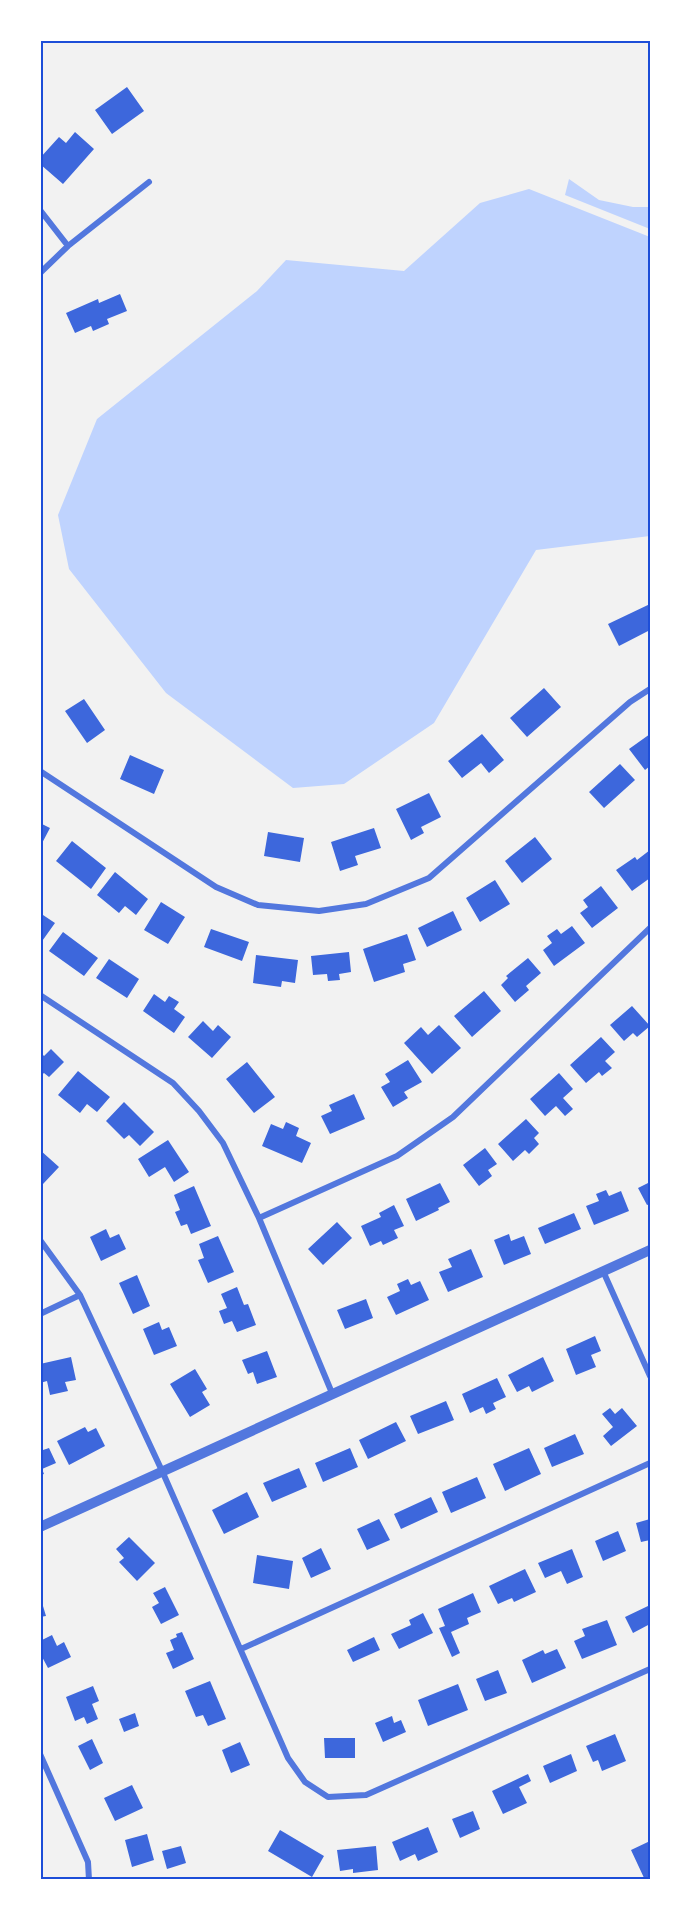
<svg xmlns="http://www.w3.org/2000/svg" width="691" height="1920" viewBox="0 0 691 1920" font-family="'PT Sans',sans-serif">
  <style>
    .water { fill: #bfd3fe }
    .building { fill: #3d67dc }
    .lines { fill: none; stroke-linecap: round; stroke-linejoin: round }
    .minor { stroke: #5277de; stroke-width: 6 }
    .tertiary { stroke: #5277de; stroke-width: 10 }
    .neatline { fill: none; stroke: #1d4ed8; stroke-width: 2 }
  </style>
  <rect width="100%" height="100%" fill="#f2f2f2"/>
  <path class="water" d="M569,179L599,200L633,207H650V229L565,195Z
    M529,189L650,237V536L536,550L434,723L344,784L293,788L166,693L69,569L58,515L97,419L257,291L286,260L404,271L480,203Z"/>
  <path class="building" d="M127,87L144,111L112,134L95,110Z
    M75,132L94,149L63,184L40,164V158L59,137L66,143Z
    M120,294L127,311L107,319L109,324L93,331L91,326L75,333L66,313L98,299L99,303Z
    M650,604V630L619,646L608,624Z
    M544,688L561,707L527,737L510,718Z
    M84,699L105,730L87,743L65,711Z
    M482,734L504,760L489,773L481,763L462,778L448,761Z
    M650,734V766L645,770L629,749Z
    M130,755L164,770L154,794L120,779Z
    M620,764L635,780L604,808L589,792Z
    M429,793L441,817L421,827L424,833L411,840L396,809Z
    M40,823L50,828L40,847Z
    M374,828L381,848L355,856L358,865L340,871L331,842Z
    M268,832L304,838L300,862L264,856Z
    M535,837L552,859L522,883L505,861Z
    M72,841L106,868L91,889L56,861Z
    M650,850V878L632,891L616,870L635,857L637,860Z
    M115,872L148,899L136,915L125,906L119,913L97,895Z
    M495,880L510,904L480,922L466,898Z
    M601,886L618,908L592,928L580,913L588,907L583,900Z
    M161,902L185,917L168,944L144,930Z
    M453,911L462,930L427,947L418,928Z
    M40,913L55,923L40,944Z
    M572,926L585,943L554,966L543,950L552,943L547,936L557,929L561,934Z
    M211,929L249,942L242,961L204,947Z
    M63,932L98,958L84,976L49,951Z
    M407,934L416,960L403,964L405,972L374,982L363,949Z
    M349,952L351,972L339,974L340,980L328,981L327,974L313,975L311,956Z
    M256,955L298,960L295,983L282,981L281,987L253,983Z
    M528,958L541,973L526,986L529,990L515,1002L501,985L508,978L506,976Z
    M109,959L139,979L127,998L96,978Z
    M484,991L501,1011L472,1037L454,1016Z
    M154,994L165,1002L169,996L179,1002L174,1009L185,1017L174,1033L143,1011Z
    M632,1006L650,1026L637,1037L633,1033L624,1041L610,1025Z
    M203,1021L213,1031L218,1025L231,1037L212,1058L188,1037Z
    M439,1025L461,1048L432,1074L404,1043L421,1027L428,1035Z
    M601,1037L615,1052L605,1061L612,1068L602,1076L599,1072L586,1083L570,1065Z
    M51,1049L64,1062L49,1077L44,1073L40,1076V1052L44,1056Z
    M408,1060L422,1082L404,1092L408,1098L393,1107L381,1087L390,1082L385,1074Z
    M247,1062L275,1097L254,1113L226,1079Z
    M78,1071L110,1097L97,1112L87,1104L80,1113L58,1095Z
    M559,1073L573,1089L563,1098L573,1109L565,1116L556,1106L545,1116L530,1099Z
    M354,1094L365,1119L330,1134L321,1116L332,1111L329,1105Z
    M124,1102L154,1132L140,1146L129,1135L124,1139L106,1121Z
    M526,1119L539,1133L534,1138L539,1144L529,1154L525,1150L513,1161L498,1144Z
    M286,1122L299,1128L296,1136L311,1143L302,1163L262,1146L271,1124L283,1129Z
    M168,1140L189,1172L174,1182L165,1167L149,1177L138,1159Z
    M485,1148L497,1164L488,1170L492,1176L479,1186L463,1165Z
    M40,1150L59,1167L43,1184L40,1182Z
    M650,1182V1204L647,1205L638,1188Z
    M440,1183L450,1202L438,1208L439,1210L416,1221L406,1199Z
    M194,1186L211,1226L191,1234L187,1224L181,1226L175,1212L180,1210L174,1195Z
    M606,1190L609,1196L621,1191L629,1211L594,1225L586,1206L599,1201L596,1194Z
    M394,1205L404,1226L394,1230L398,1238L383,1245L381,1241L370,1246L361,1226L381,1217L379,1213Z
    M574,1213L581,1229L545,1244L538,1228Z
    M337,1222L352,1238L323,1265L308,1249Z
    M106,1229L110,1238L119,1234L126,1249L101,1261L90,1237Z
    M509,1234L511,1241L524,1236L531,1254L504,1265L494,1240Z
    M218,1236L234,1272L208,1283L198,1260L204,1258L199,1244Z
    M471,1249L483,1277L448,1292L439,1272L452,1267L448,1259Z
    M137,1275L150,1306L133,1314L119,1283Z
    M408,1279L411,1285L420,1281L429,1300L396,1315L387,1297L400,1291L397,1284Z
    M237,1287L244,1305L248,1304L256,1325L237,1332L232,1321L224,1324L219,1311L227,1308L221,1294Z
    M366,1299L373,1318L345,1329L337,1310Z
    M159,1322L162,1330L169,1327L177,1346L154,1355L143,1329Z
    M595,1336L601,1351L591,1355L596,1367L576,1375L566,1349Z
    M267,1351L277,1377L257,1384L253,1372L248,1374L242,1360Z
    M71,1357L76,1380L65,1382L68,1391L50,1395L47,1381L40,1383V1364Z
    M543,1357L554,1381L532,1392L529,1386L517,1392L508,1375Z
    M195,1369L207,1389L202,1392L210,1405L190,1417L170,1384Z
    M497,1378L506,1397L493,1403L496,1409L486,1414L483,1407L470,1413L462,1394Z
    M446,1401L454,1420L418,1434L410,1416Z
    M610,1408L615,1414L622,1408L637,1426L611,1446L603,1436L613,1427L602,1414Z
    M396,1422L406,1441L368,1459L359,1440Z
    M85,1427L88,1432L96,1428L105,1446L69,1465L57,1441Z
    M575,1434L584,1454L552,1467L544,1448Z
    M49,1448L56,1463L42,1469L44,1474L40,1475V1451Z
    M350,1448L358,1467L323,1482L315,1463Z
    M529,1448L541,1474L505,1491L493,1464Z
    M299,1468L307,1487L272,1502L263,1483Z
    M477,1477L486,1498L451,1513L442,1492Z
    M247,1492L259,1517L224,1534L212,1510Z
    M431,1497L438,1512L401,1529L394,1514Z
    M379,1519L390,1540L367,1550L357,1529Z
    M650,1519V1540L641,1542L636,1523Z
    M618,1531L626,1551L603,1561L595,1541Z
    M129,1537L155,1563L137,1581L119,1562L124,1558L116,1549Z
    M321,1548L331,1569L311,1578L302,1558Z
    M572,1549L583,1577L567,1584L561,1571L545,1578L538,1563Z
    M257,1555L293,1561L289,1589L253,1583Z
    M525,1569L536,1592L514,1602L512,1598L498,1604L489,1586Z
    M165,1587L179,1615L161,1624L152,1607L159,1603L153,1593Z
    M473,1593L481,1612L467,1618L469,1624L451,1632L460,1653L452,1657L439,1628L445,1626L438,1609Z
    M40,1596L46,1616L40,1617Z
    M648,1606L650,1611V1624L633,1633L625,1617Z
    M423,1613L433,1633L399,1649L391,1634L411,1625L409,1620Z
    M607,1620L617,1645L582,1659L574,1641L585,1636L582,1629Z
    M182,1632L194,1659L173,1669L166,1653L174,1650L170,1640L177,1637L176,1634Z
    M52,1635L57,1646L64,1642L71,1657L48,1668L40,1653V1641Z
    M374,1637L380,1650L353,1662L347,1650Z
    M557,1649L566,1668L532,1683L522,1660L543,1650L545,1654Z
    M498,1670L507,1693L485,1701L476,1679Z
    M210,1681L226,1719L208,1726L203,1715L196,1717L185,1691Z
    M458,1684L468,1710L428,1726L418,1700Z
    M93,1686L99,1701L92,1704L98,1719L87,1724L84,1717L75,1721L66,1697Z
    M135,1713L139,1726L124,1732L119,1719Z
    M392,1716L394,1723L401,1720L406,1732L383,1742L375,1723Z
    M615,1734L626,1761L602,1771L598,1760L593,1762L586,1746Z
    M324,1738H355V1758H325Z
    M92,1739L103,1763L90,1770L78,1746Z
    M240,1742L250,1765L231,1773L222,1750Z
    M571,1754L577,1771L550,1783L543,1766Z
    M528,1774L531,1781L519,1787L527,1803L503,1814L492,1791Z
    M132,1785L143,1808L115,1821L104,1798Z
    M473,1811L480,1829L460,1838L452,1819Z
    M428,1827L438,1852L418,1861L415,1854L400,1861L392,1842Z
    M280,1830L324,1856L312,1877L268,1851Z
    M147,1834L154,1860L132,1867L125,1840Z
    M650,1841V1880H645L631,1850Z
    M181,1846L186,1863L167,1869L162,1851Z
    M376,1846L378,1870L353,1873V1869L340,1871L337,1850Z"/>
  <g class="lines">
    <path class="minor" d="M40,210L68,246
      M40,273L68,246L149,182
      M40,771L216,887L258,905L319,911L366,904L429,878L630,702L650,689
      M40,995L173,1083L199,1111L223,1143L259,1218L332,1393
      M259,1218L397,1156L453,1117L650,928
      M40,1240L80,1295L163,1473L288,1758L305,1782L328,1797L366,1795L650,1669
      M603,1271L650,1376
      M40,1314L80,1295
      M241,1649L650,1463
      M40,1754L88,1862L89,1880"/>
    <path class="tertiary" d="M40,1527L650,1250"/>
  </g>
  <rect width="691" height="1920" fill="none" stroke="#ffffff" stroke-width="84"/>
  <rect x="42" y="42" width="607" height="1836" class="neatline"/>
</svg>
